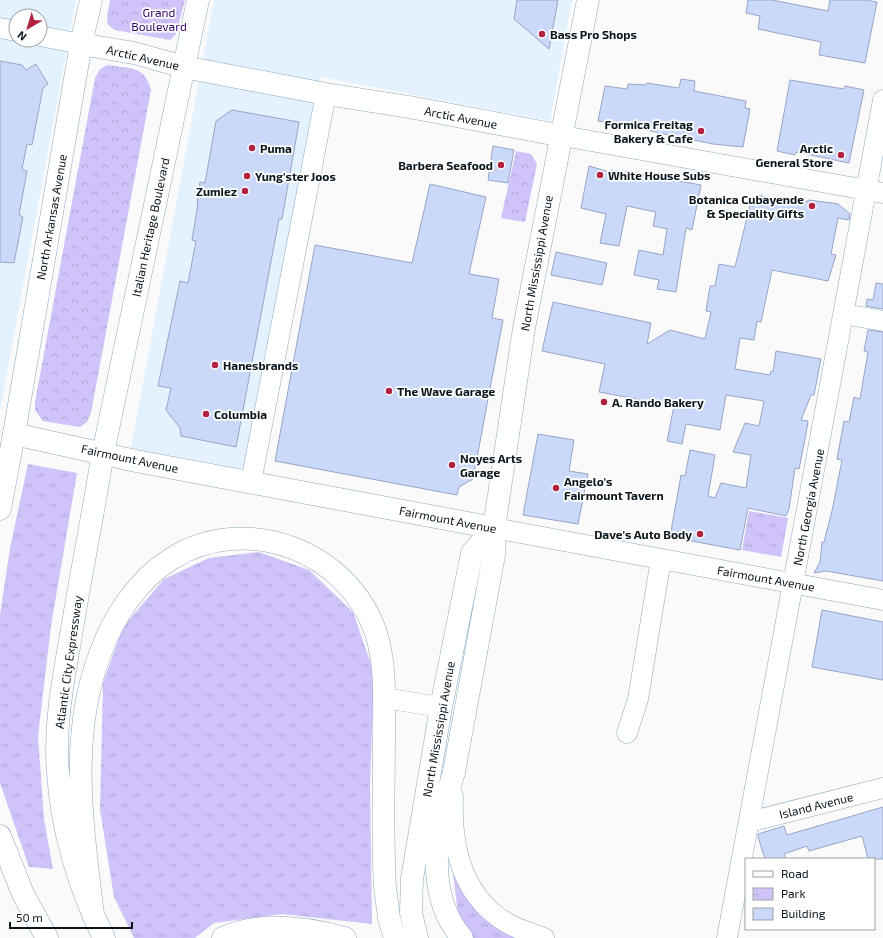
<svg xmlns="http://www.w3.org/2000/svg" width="883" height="938" viewBox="0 0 883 938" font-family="'Exo 2',sans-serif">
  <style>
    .built { fill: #e3f2fe; fill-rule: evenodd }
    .grass { fill: url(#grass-tufts) }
    .park { fill: url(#park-crowns) }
    .building { fill: #cad8fa; stroke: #98a5c5 }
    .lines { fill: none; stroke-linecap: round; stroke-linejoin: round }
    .minor-casing { stroke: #8aa9c0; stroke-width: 21 }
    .major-casing { stroke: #8aa9c0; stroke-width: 23 }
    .highway-casing { stroke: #8aa9c0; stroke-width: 23 }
    .minor { stroke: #fff; stroke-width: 20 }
    .major { stroke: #fff; stroke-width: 22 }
    .highway { stroke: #fff; stroke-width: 22 }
    .poi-dot { fill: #b32140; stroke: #fff; stroke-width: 1.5 }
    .labels { text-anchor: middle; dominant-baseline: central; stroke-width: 3.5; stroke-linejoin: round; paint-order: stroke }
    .park-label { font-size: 12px; fill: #35036e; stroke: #fff }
    .poi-label { font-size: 12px; font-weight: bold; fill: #09151d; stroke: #fff; text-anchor: start }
    .street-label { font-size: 12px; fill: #09151d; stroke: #fff }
  </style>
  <defs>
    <pattern id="grass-tufts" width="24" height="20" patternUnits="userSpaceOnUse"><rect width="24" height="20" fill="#cfc3fa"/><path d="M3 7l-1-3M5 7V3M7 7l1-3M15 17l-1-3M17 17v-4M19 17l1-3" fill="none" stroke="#b0a7d6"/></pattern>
    <pattern id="park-crowns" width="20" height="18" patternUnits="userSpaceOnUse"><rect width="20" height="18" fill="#cfc3fa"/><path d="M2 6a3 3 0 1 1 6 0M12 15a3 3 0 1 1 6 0" fill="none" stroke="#b0a7d6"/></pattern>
  </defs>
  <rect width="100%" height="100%" fill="#fafafa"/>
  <path class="built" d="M0,0H76L0,410ZM16,16H40V40H16Z
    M214,0H572L550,121L321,77L249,470L131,448Z"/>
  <path class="grass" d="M28,464L77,473L51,626L38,736L44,819L53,869L29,867L0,783V615L10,548Z
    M749,511L788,518L781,557L742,550Z
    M259,552L309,570L353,612L374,673L370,784L372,924L282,914L214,923L195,938H134L114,897L100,810L103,683L123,627L164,579L209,558Z
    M453,873L483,918L525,938H474L458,914Z"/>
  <path class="park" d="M110,0H185L176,34L170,40L115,30L108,25L107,16Z
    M108,65C130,69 145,65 151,90L91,413L87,422L80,427L43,421L35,410V402L95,78L100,69Z
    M516,151L531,154L537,164L525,222L501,218Z"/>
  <path class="building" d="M517,0H558L549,49L514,19Z
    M748,0H772L828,11L830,0H866L877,2L865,63L819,55L821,42L758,29L760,16L746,13Z
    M0,61L22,65L26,70L36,64L48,84L43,88L32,145L27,144L22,169L27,171L19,215L23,217L14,263L0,262Z
    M681,79L695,81L694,91L746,101L745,108L750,109L743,147L713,144L664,134L660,135L656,132L598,121L605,86L627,89L628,84L646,85L647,83L679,88Z
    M790,80L844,89L845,86L864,90L849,163L796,152L795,155L777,151Z
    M232,110L299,122L282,219H279L236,447L181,436L180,428L166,410L171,388L158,386L180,281L188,283L196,241L192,240L198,204H197L200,182L205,183L216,121Z
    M493,146L514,150L508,183L488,180Z
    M589,166L610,172L611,170L626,173V171L701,185L692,230L686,228L676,292L657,289L659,280L634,275L639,250L663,255L667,229L653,226L656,212L627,206L619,246L600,243L606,214L581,208Z
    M430,184L486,197L469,274L499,279L492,318L503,320L473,479L459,487L457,495L275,461L315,245L412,263Z
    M757,195L789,201L790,199L807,202L808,200L832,203L838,204L850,214L849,220L838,218L831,254L836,255L828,281L772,270L761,322L757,321L754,340L740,338L735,369L770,375L771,371L773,372L776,351L821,359L814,395H811L801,420L808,421L806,434L799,469L795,468L789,509L786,516L748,508L740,550L670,537L681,475L685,476L690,450L715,455L708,496L715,498L721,483L746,488L751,455L733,452L745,423L759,426L764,401L726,395L720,430L686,424L682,444L667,441L674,406L599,392L605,364L542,351L553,302L651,323L647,344L670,330L705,339L711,312L706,311L710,286H715L719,264L735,267L750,205L754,206Z
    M556,252L607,263L602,285L551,275Z
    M876,283L883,284V309L866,306L867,299L873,300Z
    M868,330L883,332V581L826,571L814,573L820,562L822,542H824L832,511L842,460L837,459L844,421L849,422L854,397L860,399L868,352L864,351Z
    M538,434L574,440L569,471L588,474L578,524L523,515Z
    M822,610L883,622V680L812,667Z
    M883,807V859H868L862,836L809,851L807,846L784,854L786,859H765L758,837V834L784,826L787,835Z"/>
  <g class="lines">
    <defs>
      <path id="minor" d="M0,28L16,31
        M40,36L81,44
        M563,136L883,193
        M844,314L883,321
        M251,482L326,94
        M494,528L883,600
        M384,698L441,707
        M627,733L638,699L661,559
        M453,796C451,845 461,896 507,923C519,930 532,933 544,938
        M749,822L883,788
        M727,938L883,100"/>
      <path id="major" d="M91,0L81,44L14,434L136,461L494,528
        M81,44L134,53L184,67L326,94L409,107L563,136
        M103,453L198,0
        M454,772L494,555V528L524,328L588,0
        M417,938L411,913L412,879L441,707L472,553L494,528"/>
      <path id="highway" d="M103,453C93,514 81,574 71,635C63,681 54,726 58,773C62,831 78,885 104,938
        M0,509L14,434
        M454,772C438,825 422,891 462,938
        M0,836L23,894L47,938
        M93,915C83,828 68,739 100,654C113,618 137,580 171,559C245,512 348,550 376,633C386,664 384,699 384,731C384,783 382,835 385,887L389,918L395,938
        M223,938C259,921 308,928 345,938"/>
    </defs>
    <use href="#minor" class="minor-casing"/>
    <use href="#major" class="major-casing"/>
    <use href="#highway" class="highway-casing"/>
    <use href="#minor" class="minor"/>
    <use href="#major" class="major"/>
    <use href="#highway" class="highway"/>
  </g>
  <g class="poi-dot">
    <circle cx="542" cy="34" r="4"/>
    <circle cx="701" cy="131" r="4"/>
    <circle cx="252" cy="148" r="4"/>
    <circle cx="841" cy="155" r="4"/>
    <circle cx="501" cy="165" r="4"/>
    <circle cx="600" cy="175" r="4"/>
    <circle cx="247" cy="176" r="4"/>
    <circle cx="245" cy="191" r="4"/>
    <circle cx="812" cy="206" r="4"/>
    <circle cx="215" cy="365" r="4"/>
    <circle cx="389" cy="391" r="4"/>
    <circle cx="604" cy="402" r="4"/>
    <circle cx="206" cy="414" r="4"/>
    <circle cx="452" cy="465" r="4"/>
    <circle cx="556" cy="488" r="4"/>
    <circle cx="700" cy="534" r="4"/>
  </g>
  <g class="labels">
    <g class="park-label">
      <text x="159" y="12">Grand<tspan x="159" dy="14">Boulevard</tspan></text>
    </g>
    <g class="poi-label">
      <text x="550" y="34">Bass Pro Shops</text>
      <text x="693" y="124" text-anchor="end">Formica Freitag<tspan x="693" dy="14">Bakery &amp; Cafe</tspan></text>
      <text x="260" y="148">Puma</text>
      <text x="833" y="148" text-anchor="end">Arctic<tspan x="833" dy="14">General Store</tspan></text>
      <text x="493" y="165" text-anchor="end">Barbera Seafood</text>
      <text x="608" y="175">White House Subs</text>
      <text x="255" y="176">Yung'ster Joos</text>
      <text x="237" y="191" text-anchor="end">Zumiez</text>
      <text x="804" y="199" text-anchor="end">Botanica Cubayende<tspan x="804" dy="14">&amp; Speciality Gifts</tspan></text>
      <text x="223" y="365">Hanesbrands</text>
      <text x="397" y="391">The Wave Garage</text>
      <text x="612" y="402">A. Rando Bakery</text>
      <text x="214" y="414">Columbia</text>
      <text x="460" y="458">Noyes Arts<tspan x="460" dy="14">Garage</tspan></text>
      <text x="564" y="481">Angelo's<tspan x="564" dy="14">Fairmount Tavern</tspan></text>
      <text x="692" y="534" text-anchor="end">Dave's Auto Body</text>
    </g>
    <g class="street-label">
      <text transform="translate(143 57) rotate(13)">Arctic Avenue</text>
      <text transform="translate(461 117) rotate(11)">Arctic Avenue</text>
      <text transform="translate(51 217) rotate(-80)">North Arkansas Avenue</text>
      <text transform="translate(150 227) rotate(-78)">Italian Heritage Boulevard</text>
      <text transform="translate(536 263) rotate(-80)">North Mississippi Avenue</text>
      <text transform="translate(130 458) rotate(12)">Fairmount Avenue</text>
      <text transform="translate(808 507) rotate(-79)">North Georgia Avenue</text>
      <text transform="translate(448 519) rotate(11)">Fairmount Avenue</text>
      <text transform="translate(766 578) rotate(10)">Fairmount Avenue</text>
      <text transform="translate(68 662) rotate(-82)">Atlantic City Expressway</text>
      <text transform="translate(438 729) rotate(-80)">North Mississippi Avenue</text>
      <text transform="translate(816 805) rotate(-14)">Island Avenue</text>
    </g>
  </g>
  <rect x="745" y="858" width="130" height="72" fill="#ffffff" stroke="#9da1a5"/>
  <rect x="753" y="871" width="20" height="6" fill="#ffffff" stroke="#9da1a5"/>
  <text x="781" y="878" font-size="12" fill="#09151d">Road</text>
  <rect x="753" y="888" width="20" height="12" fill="url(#park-crowns)" stroke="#9da1a5"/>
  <text x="781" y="898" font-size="12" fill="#09151d">Park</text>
  <rect x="753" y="908" width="20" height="12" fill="#cad8fa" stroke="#9da1a5"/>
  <text x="781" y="918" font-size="12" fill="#09151d">Building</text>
  <g transform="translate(28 28) rotate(218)"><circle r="19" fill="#ffffff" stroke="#9da1a5"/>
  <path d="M0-3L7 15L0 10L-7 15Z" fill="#b32140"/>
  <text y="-6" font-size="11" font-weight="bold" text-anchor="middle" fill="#09151d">N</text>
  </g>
  <path d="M10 922v6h122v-6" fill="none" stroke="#09151d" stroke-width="2"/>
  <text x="16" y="922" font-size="12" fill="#09151d" stroke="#ffffff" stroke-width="3" paint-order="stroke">50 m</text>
</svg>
